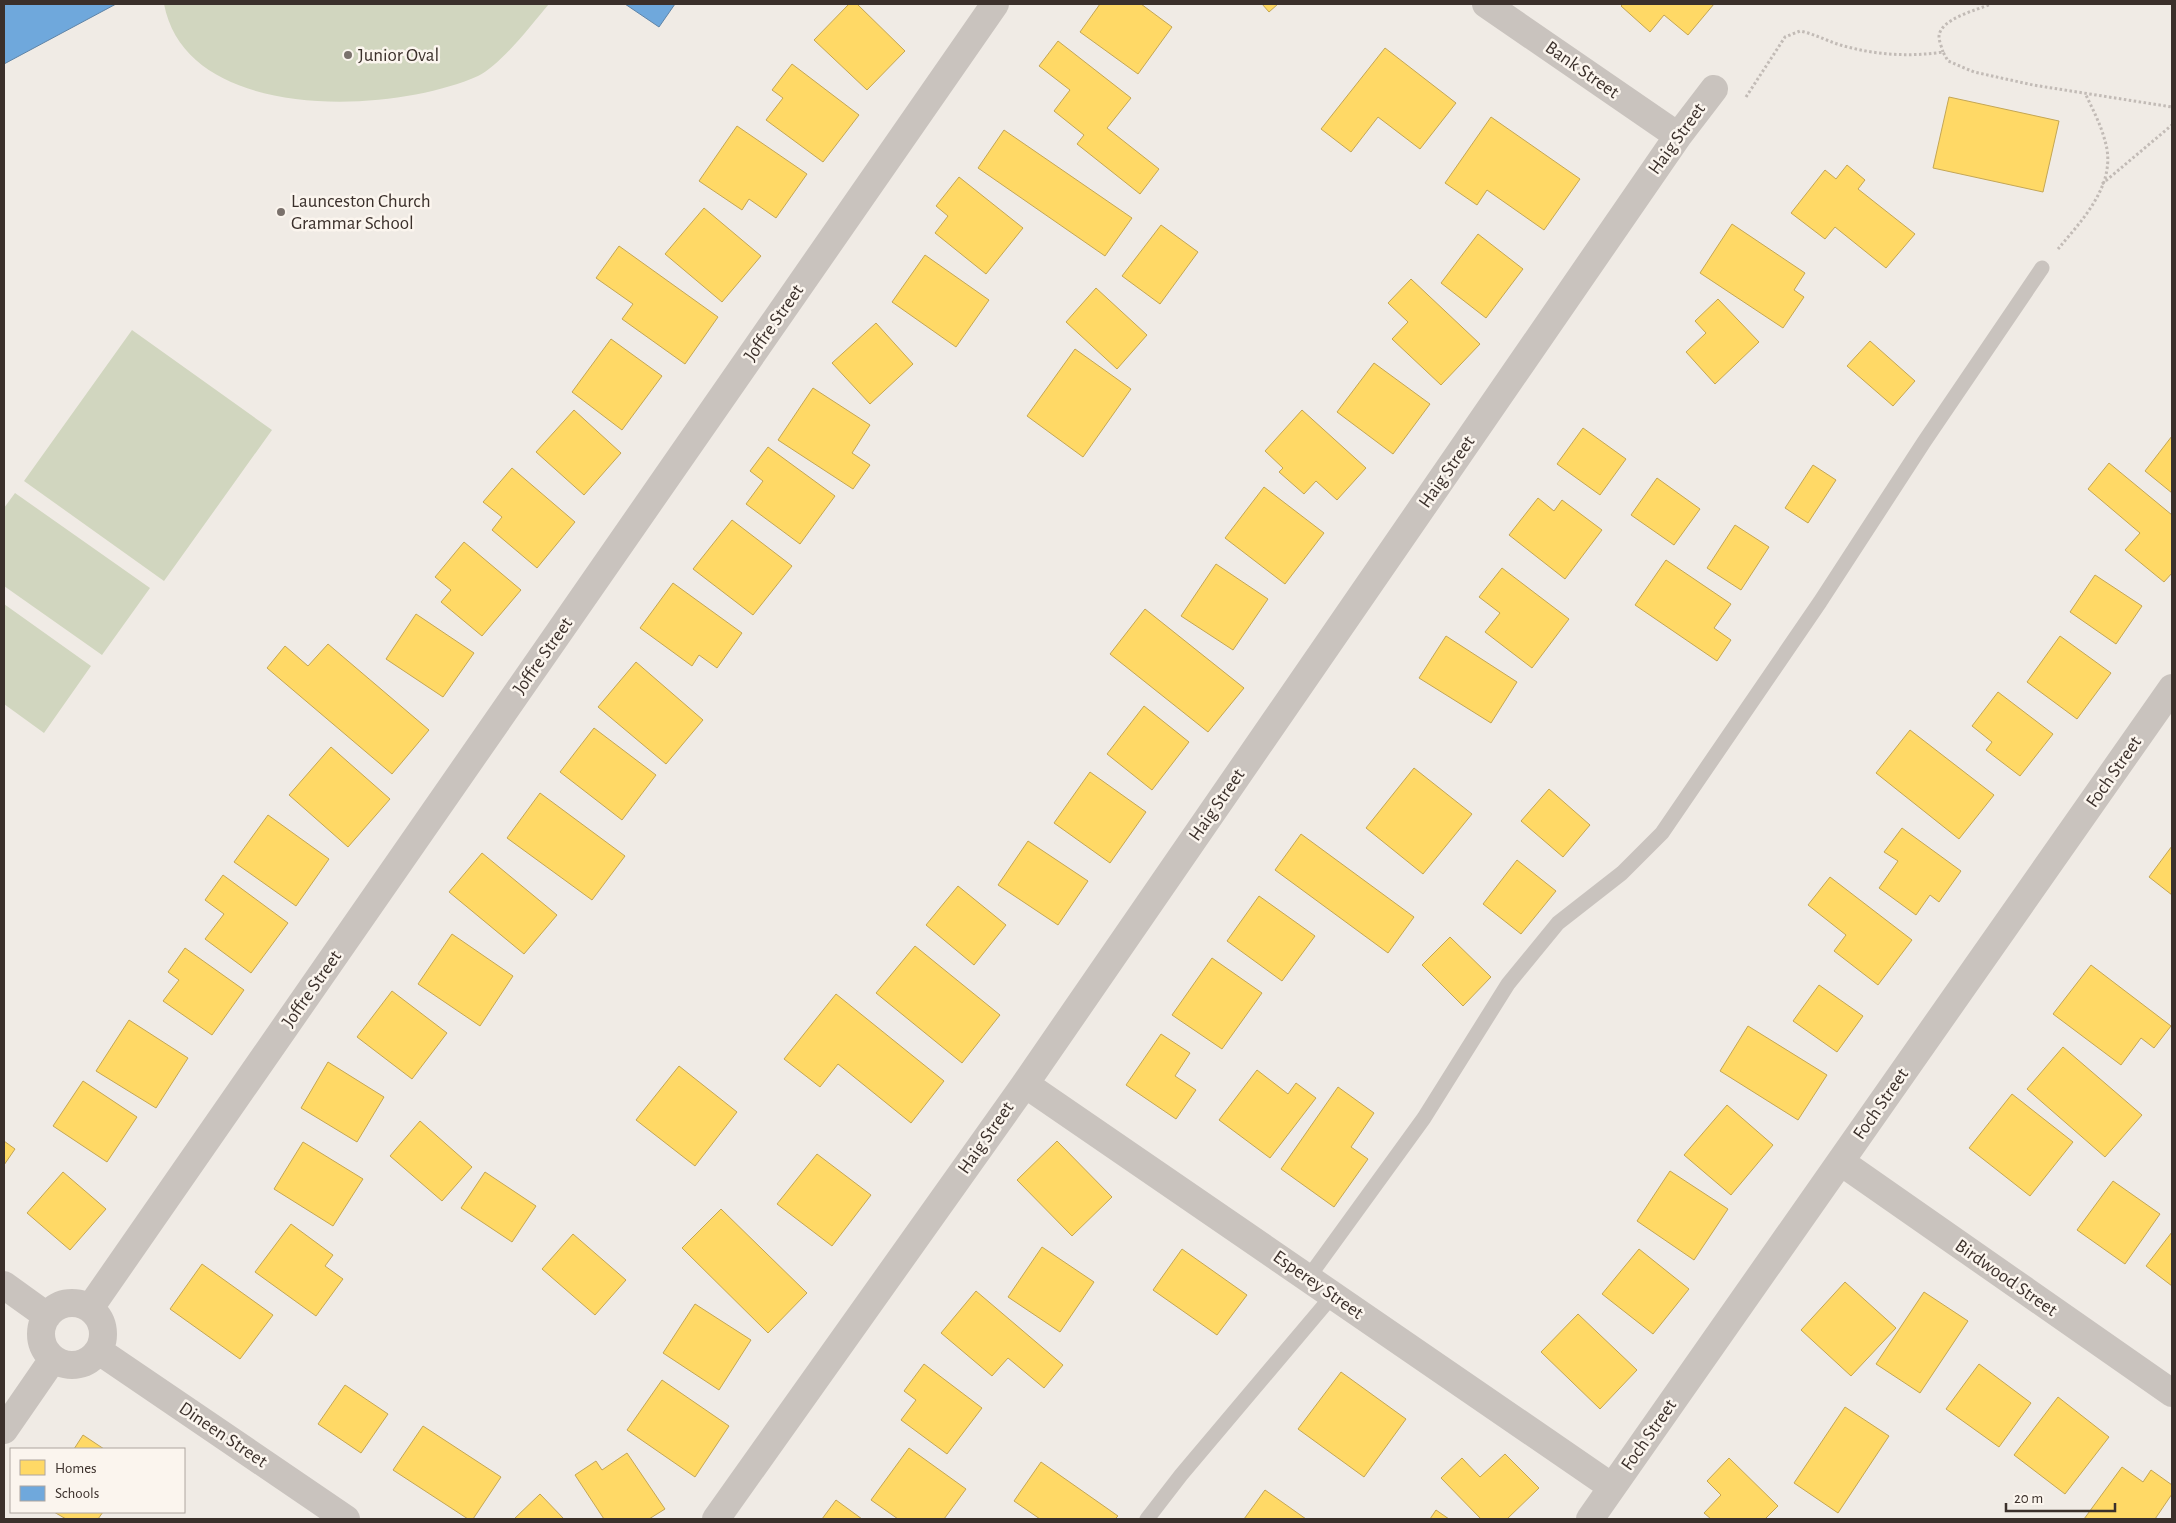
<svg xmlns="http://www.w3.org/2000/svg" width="2176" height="1523" viewBox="0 0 2176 1523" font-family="'Alegreya Sans',sans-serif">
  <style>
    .green { fill: #d1d6bf }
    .homes { fill: #ffd966; stroke: #c4a654 }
    .schools { fill: #6fa8dc; stroke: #5f84a7 }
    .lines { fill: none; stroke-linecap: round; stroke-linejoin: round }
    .path { stroke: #c2bbb6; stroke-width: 3; stroke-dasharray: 2.5 2.5; stroke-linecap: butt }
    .service { stroke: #c9c3be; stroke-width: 15 }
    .minor { stroke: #c9c3be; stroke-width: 28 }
    .poi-dot { fill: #7a716c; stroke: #fbf5ee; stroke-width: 2 }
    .labels { text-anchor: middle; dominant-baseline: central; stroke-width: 5; stroke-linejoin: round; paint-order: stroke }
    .poi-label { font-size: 19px; fill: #3b302b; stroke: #fbf5ee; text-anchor: start }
    .street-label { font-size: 19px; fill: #3b302b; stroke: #fbf5ee }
  </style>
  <rect width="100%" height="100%" fill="#f0ebe5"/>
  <path class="green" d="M164,4H549C532,24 501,65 478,76C393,114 187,124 164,4Z
    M132,330L272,430L164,581L24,481Z
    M15,493L150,588L102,655L4,586V508Z
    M4,604L91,666L44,733L4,704Z"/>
  <path class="homes" d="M849,4H857L905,51L867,90L814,40Z
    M1100,4H1141L1172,27L1138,74L1080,32Z
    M1262,4H1278L1269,12Z
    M1623,4H1714L1688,35L1664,15L1650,32L1621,6Z
    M1058,41L1131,98L1107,128L1159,169L1140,194L1077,144L1084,135L1054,111L1070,90L1039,66Z
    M1385,48L1456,103L1420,149L1378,117L1351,152L1321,129Z
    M792,64L859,115L823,162L766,120L783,98L772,90Z
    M1949,97L2059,121L2043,192L1933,168Z
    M1491,117L1580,179L1544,230L1487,190L1477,205L1445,183Z
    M737,126L807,174L776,218L749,199L742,210L699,181Z
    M1004,130L1132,218L1105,256L978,168Z
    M1847,165L1865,180L1858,189L1915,234L1886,268L1835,227L1825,239L1791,213L1825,170L1836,179Z
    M959,177L1023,228L986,274L935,233L948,216L936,206Z
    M704,208L761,256L722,302L665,254Z
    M1732,224L1805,273L1794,290L1804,297L1783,328L1700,273Z
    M1161,225L1198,252L1160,304L1122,276Z
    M1478,234L1523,269L1486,318L1441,283Z
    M619,246L718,317L685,364L622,319L633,304L596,278Z
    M925,255L989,300L956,347L892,302Z
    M1411,279L1480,344L1441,385L1392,339L1408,322L1388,303Z
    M1096,288L1147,335L1117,369L1066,322Z
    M1718,299L1759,342L1715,384L1686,352L1706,333L1695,321Z
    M876,323L913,364L870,404L832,363Z
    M611,339L662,376L622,430L572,392Z
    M1870,341L1915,381L1893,406L1847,366Z
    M1075,349L1131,389L1083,457L1027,416Z
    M1374,363L1430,404L1393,454L1337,412Z
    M813,388L870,425L852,453L870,465L853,489L778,440Z
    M574,410L621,453L584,495L536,452Z
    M1302,410L1366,468L1337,500L1316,481L1304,494L1279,472L1283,468L1265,451Z
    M1583,428L1626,459L1600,495L1557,464Z
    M2172,436V493L2145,471Z
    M768,447L835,496L800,544L746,504L763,481L750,471Z
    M2109,463L2172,515V573L2164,582L2125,550L2140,533L2088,489Z
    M1813,465L1836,480L1808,523L1785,508Z
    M512,468L575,522L537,568L492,530L502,517L483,502Z
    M1657,478L1700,509L1674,545L1631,515Z
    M1264,487L1324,533L1285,584L1225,538Z
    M1538,498L1554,511L1562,500L1602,530L1565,579L1509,535Z
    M732,520L792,566L753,615L693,569Z
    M1735,525L1769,547L1741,590L1707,568Z
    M464,542L521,590L482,636L441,602L451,590L435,577Z
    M1666,560L1731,604L1714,628L1731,640L1717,661L1635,605Z
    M1216,564L1268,599L1233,650L1181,616Z
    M1502,568L1569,619L1532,668L1485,632L1500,613L1479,597Z
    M2095,575L2142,606L2116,644L2070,612Z
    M673,583L742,633L717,668L699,655L692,666L640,628Z
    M1145,609L1244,688L1208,732L1110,654Z
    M416,614L474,653L443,697L386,659Z
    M1446,636L1517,682L1491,723L1419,678Z
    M2060,636L2111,673L2077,719L2027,682Z
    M328,644L429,730L392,774L267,668L285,646L308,666Z
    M636,662L703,720L666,764L598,707Z
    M1998,692L2053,734L2020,776L1986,750L1992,742L1972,726Z
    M1144,706L1189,742L1152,790L1107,754Z
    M594,728L656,775L622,820L560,772Z
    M1910,730L1994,795L1959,839L1876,773Z
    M331,747L390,799L348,847L289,795Z
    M1414,768L1472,814L1423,874L1366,828Z
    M1090,772L1146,812L1110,863L1054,823Z
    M1549,789L1590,825L1563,857L1521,821Z
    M540,793L625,856L592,900L507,838Z
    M268,815L329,859L296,906L234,862Z
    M1902,828L1961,871L1939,902L1930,895L1916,915L1879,888L1898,861L1884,852Z
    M1301,834L1414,917L1388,953L1275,870Z
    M1028,841L1088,881L1058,925L998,885Z
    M2172,846V895L2149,877Z
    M482,853L557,915L524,954L449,892Z
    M1517,860L1556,891L1521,934L1483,904Z
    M223,875L288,923L251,973L205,939L224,914L205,900Z
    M1830,877L1912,940L1878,985L1834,951L1846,935L1808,905Z
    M958,886L1006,925L974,965L926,925Z
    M1259,896L1315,936L1282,981L1227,941Z
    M452,934L513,976L480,1026L418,984Z
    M1450,937L1491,977L1463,1006L1422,965Z
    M915,946L1000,1015L962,1063L876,993Z
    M185,948L244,990L212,1035L163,1001L179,980L168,972Z
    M1212,958L1262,993L1222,1049L1172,1015Z
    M2091,965L2171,1026L2154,1048L2141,1038L2121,1065L2053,1014Z
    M1819,985L1863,1016L1837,1052L1793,1021Z
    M392,991L447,1033L412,1079L357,1037Z
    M836,994L944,1081L911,1123L838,1064L820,1087L784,1059Z
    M129,1020L188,1058L156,1108L96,1071Z
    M1748,1026L1827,1075L1798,1120L1720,1071Z
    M1161,1034L1190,1053L1175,1076L1196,1090L1176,1119L1126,1085Z
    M2063,1047L2142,1115L2105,1157L2027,1089Z
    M328,1062L384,1097L357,1142L301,1108Z
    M679,1066L737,1112L695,1166L636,1120Z
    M1257,1070L1288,1094L1296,1083L1316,1098L1270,1158L1219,1120Z
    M83,1081L137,1117L107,1162L53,1126Z
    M1338,1087L1374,1113L1351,1147L1368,1159L1334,1207L1281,1169Z
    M2012,1094L2073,1142L2030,1196L1969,1148Z
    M1727,1105L1773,1145L1731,1195L1684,1155Z
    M420,1121L472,1167L442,1201L390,1156Z
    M4,1141L15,1149L4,1165Z
    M1057,1141L1112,1197L1072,1236L1017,1180Z
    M303,1142L363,1179L333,1226L274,1189Z
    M817,1154L871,1195L832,1246L777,1204Z
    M1670,1171L1728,1209L1694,1260L1637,1221Z
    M63,1172L106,1209L70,1250L27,1213Z
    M485,1172L536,1206L512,1242L461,1208Z
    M2113,1181L2160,1214L2125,1264L2077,1230Z
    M721,1209L807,1293L768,1333L682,1248Z
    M291,1224L333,1255L325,1266L343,1279L316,1316L255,1272Z
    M2172,1232V1286L2146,1266Z
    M573,1234L626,1280L595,1315L542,1269Z
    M1042,1247L1094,1282L1060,1332L1008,1297Z
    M1182,1249L1247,1295L1217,1335L1153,1290Z
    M1639,1249L1689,1289L1653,1334L1602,1294Z
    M202,1264L273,1315L240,1359L170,1309Z
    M1845,1282L1896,1328L1851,1376L1801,1330Z
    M976,1291L1063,1365L1044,1388L1008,1358L992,1376L941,1333Z
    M1924,1292L1968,1321L1920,1393L1876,1364Z
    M695,1304L751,1340L719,1390L663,1353Z
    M1578,1314L1637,1370L1600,1409L1541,1352Z
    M924,1364L982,1408L947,1454L901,1420L916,1400L904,1391Z
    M1979,1364L2031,1403L1999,1447L1946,1409Z
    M1341,1372L1406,1419L1364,1477L1298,1429Z
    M662,1380L729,1426L695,1477L627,1430Z
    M345,1385L388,1414L361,1453L318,1424Z
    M2058,1397L2109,1437L2065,1494L2014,1455Z
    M1845,1407L1889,1436L1838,1513L1794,1483Z
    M423,1426L501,1477L473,1519H468L393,1470Z
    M83,1435L104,1449H74Z
    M909,1448L966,1489L944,1519H898L871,1500Z
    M627,1453L665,1509L649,1519H604L575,1475L596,1461L602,1470Z
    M1505,1454L1539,1488L1507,1519H1481L1441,1478L1462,1458L1480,1477Z
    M1729,1458L1778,1506L1765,1519H1711L1704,1513L1721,1495L1707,1481Z
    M1041,1462L1118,1516L1115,1519H1040L1014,1501Z
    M2122,1467L2143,1482L2151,1470L2172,1485V1494L2155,1519H2084Z
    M1265,1490L1306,1519H1244Z
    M540,1494L564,1519H514Z
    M836,1500L862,1519H822Z
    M1436,1510L1449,1519H1430Z
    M54,1512H103L98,1519H66Z"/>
  <path class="schools" d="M4,4H116L4,64Z
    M625,4H675L659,27Z"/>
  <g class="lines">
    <path class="path" d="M1943,52C1942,48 1939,41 1939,37C1939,19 1977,10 1991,4
      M1746,97L1785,37L1800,31C1815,34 1829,42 1844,46C1877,55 1909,57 1943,52L1948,61L1974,72L2033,85L2172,107
      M2102,184L2172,125
      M2058,249C2083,219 2118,183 2105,141C2101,125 2093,110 2086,95"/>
    <path class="service" d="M1308,1278L1424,1118L1508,984L1558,923L1622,873L1662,833L1820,602L1924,442L2042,268
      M1147,1519L1181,1475L1333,1295"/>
    <path class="minor" d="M1486,4L1678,136
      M1025,1084L1612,1487
      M1841,1162L2172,1393
      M4,1285L47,1316
      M41 1334a31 31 0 1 1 62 0a31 31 0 1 1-62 0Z
      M90,1308L995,4
      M99,1351L346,1519
      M4,1430L53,1359
      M716,1519L1025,1084L1678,136L1714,89
      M1590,1519L2172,688"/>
  </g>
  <g class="poi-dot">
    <circle cx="348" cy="55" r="5"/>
    <circle cx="281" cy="212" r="5"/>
  </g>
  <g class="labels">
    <g class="poi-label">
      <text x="358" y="55">Junior Oval</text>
      <text x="291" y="201">Launceston Church<tspan x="291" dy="22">Grammar School</tspan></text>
    </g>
    <g class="street-label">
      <text transform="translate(1582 70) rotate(35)">Bank Street</text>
      <text transform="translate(1677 139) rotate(-54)">Haig Street</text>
      <text transform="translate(774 323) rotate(-55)">Joffre Street</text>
      <text transform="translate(1447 472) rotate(-55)">Haig Street</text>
      <text transform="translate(543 656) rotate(-55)">Joffre Street</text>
      <text transform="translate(2114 772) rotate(-55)">Foch Street</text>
      <text transform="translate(1217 805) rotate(-55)">Haig Street</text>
      <text transform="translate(312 989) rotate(-55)">Joffre Street</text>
      <text transform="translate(1881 1104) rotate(-55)">Foch Street</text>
      <text transform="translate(986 1138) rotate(-55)">Haig Street</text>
      <text transform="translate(2006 1278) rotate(35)">Birdwood Street</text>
      <text transform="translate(1318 1285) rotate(35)">Esperey Street</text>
      <text transform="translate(223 1435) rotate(34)">Dineen Street</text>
      <text transform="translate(1649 1435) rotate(-55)">Foch Street</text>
    </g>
  </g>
  <rect width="2176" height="1523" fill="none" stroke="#3b302b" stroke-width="10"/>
  <rect x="10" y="1448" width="175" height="65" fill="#fbf5ee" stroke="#aea6a0"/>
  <rect x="20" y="1460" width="25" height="15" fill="#ffd966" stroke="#aea6a0"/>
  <text x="55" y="1473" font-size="15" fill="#3b302b">Homes</text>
  <rect x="20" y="1486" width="25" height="15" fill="#6fa8dc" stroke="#aea6a0"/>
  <text x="55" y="1498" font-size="15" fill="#3b302b">Schools</text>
  <path d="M2006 1503v8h109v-8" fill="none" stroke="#3b302b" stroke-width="2.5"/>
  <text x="2014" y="1503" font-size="15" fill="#3b302b" stroke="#fbf5ee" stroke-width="4" paint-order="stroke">20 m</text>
</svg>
